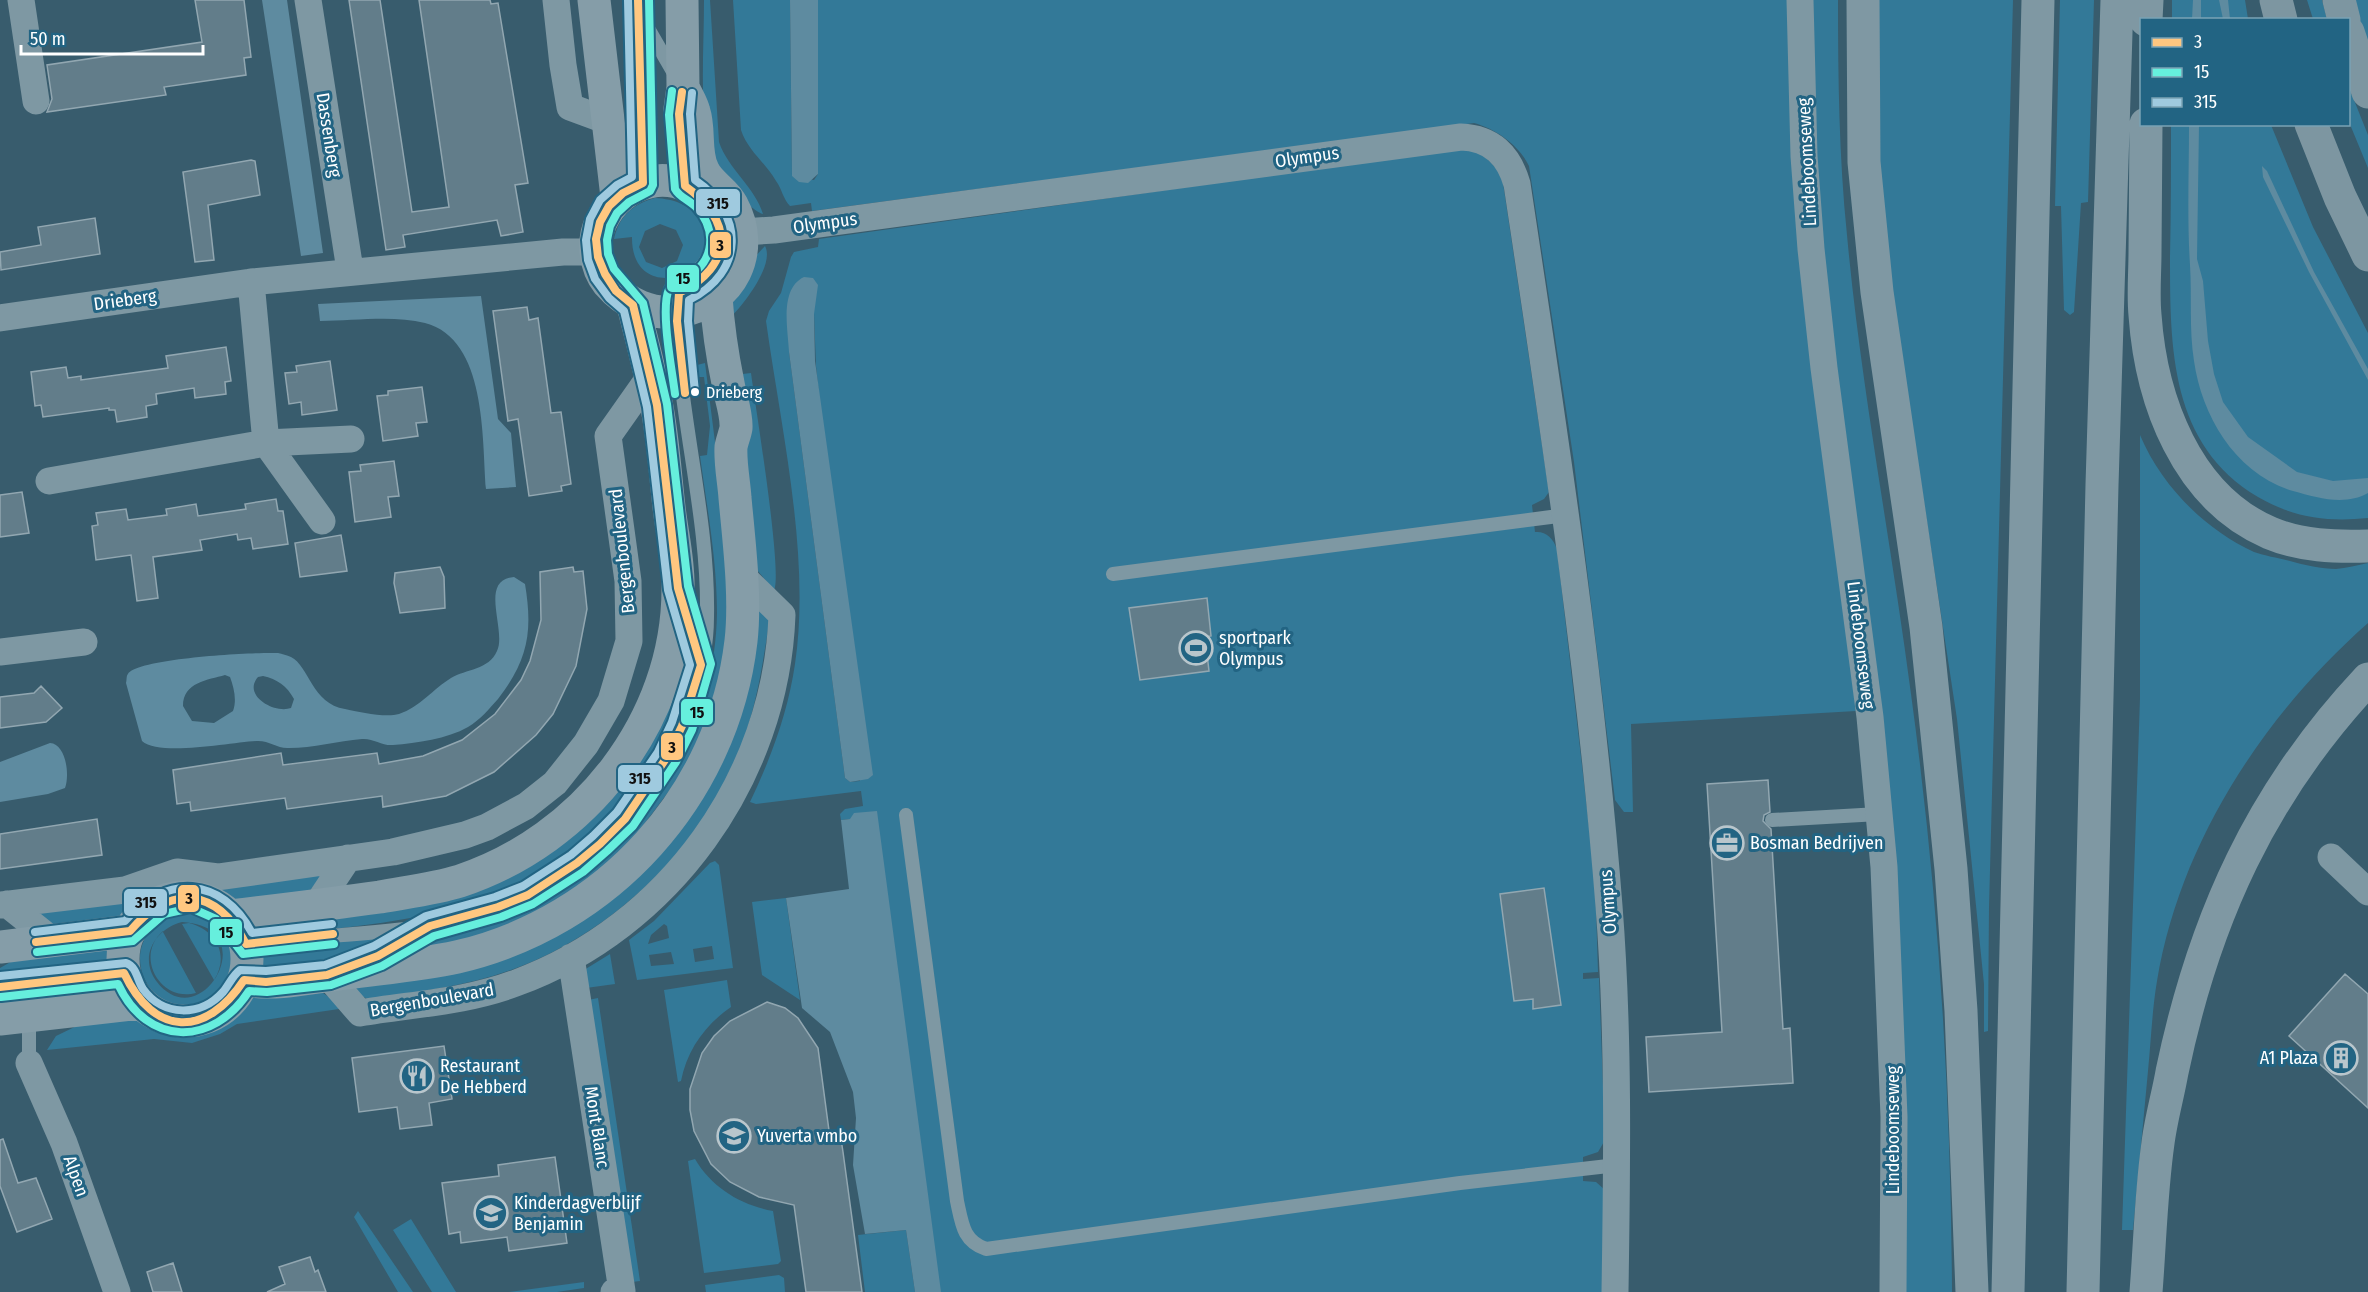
<svg xmlns="http://www.w3.org/2000/svg" width="2368" height="1292" viewBox="0 0 2368 1292" font-family="'Fira Sans Condensed',sans-serif">
  <style>
    .green { fill: #337998; fill-rule: evenodd }
    .water { fill: #5e8ba0; fill-rule: evenodd }
    .building { fill: #627d8a; stroke: #92a7b1; stroke-width: 1.5 }
    .lines { fill: none; stroke-linecap: round; stroke-linejoin: round }
    .service { stroke: #7e98a3; stroke-width: 14 }
    .minor { stroke: #7e98a3; stroke-width: 27 }
    .secondary { stroke: #859da8; stroke-width: 33 }
    .primary { stroke: #7d96a1; stroke-width: 33 }
    .motorway { stroke: #7f98a3; stroke-width: 33 }
    .bus-1-casing { stroke: #226483; stroke-width: 12 }
    .bus-2-casing { stroke: #226483; stroke-width: 12 }
    .bus-3-casing { stroke: #226483; stroke-width: 12 }
    .bus-1 { stroke: #ffc780; stroke-width: 8 }
    .bus-2 { stroke: #66efdd; stroke-width: 8 }
    .bus-3 { stroke: #9fcadf; stroke-width: 8 }
    .bus-dot { fill: #fff; stroke: #226483; stroke-width: 2 }
    .labels { text-anchor: middle; dominant-baseline: central; stroke-width: 6; stroke-linejoin: round; paint-order: stroke }
    .bus-label { font-size: 16px; fill: #fff; stroke: #226483; text-anchor: start }
    .street-label { font-size: 18px; fill: #fff; stroke: #226483 }
    .poi-label { font-size: 18px; fill: #fff; stroke: #226483; text-anchor: start }
    .line-badge { stroke: #226483; stroke-width: 2 }
    .pale-badge-label { font-size: 16px; text-anchor: middle; font-weight: bold; fill: #111 }
  </style>
  <rect width="100%" height="100%" fill="#385c6d"/>
  <path class="green" d="M704,0H710L719,142C728,169 755,187 763,214C746,209 709,161 707,144C700,97 704,47 704,0Z
    M733,0H790L792,176L814,180L818,174V0H1788L1836,544L1856,711L1631,724L1633,812H1624L1615,800L1574,462L1529,166C1519,145 1496,129 1474,123L812,211L811,203L790,206C783,199 782,189 776,181C765,162 748,151 741,130Z
    M1813,0H1838C1838,78 1839,157 1847,235C1861,388 1891,541 1911,694C1938,892 1951,1091 1952,1292H1904L1835,367L1815,156Z
    M1876,0H2013L1989,908L1988,1031L1984,1032V984L1957,719L1888,267L1878,142Z
    M2060,0H2094L2088,202L2081,203L2074,312L2070,315L2064,310L2061,206H2055Z
    M2172,0H2245L2248,19L2172,20Z
    M2307,0H2322L2327,19H2313Z
    M2350,0H2368V60Z
    M2348,85L2368,135V168L2349,122Z
    M2171,125H2271L2313,227L2368,333V518C2328,522 2294,518 2258,497C2170,445 2170,348 2170,257C2171,213 2171,169 2171,125Z
    M1456,149C1478,148 1490,159 1502,176L1549,492L1544,499L1532,505L1535,532C1546,531 1553,538 1557,549L1595,878L1598,972L1583,973V979L1599,978L1605,1140L1598,1152L1583,1157V1181L1596,1182L1605,1190L1604,1292H928L850,819L841,820L840,814L845,809L863,806L861,791L756,804L750,802C771,758 788,712 795,664C811,557 781,429 766,321L769,311L781,293L791,257L794,252L818,247L819,239ZM814,313L816,366L860,781L850,782L845,778L789,352Z
    M655,198C674,199 693,205 701,223C727,277 631,307 632,237L614,239C619,216 633,204 655,198ZM660,224L676,230L683,245L677,261L662,268L646,262L639,247L645,231Z
    M765,246C775,264 744,304 731,317L729,307L752,260Z
    M705,363L736,608L708,739L603,879L472,946L403,949C443,930 488,928 527,907C638,852 715,739 717,613C717,560 707,508 700,456L707,455L710,426L704,377H698L697,365Z
    M751,373C755,403 783,574 774,590L757,570L734,375Z
    M2140,435C2161,485 2204,529 2254,552C2265,556 2279,558 2290,561C2304,565 2322,569 2336,569C2346,568 2358,565 2368,563V623C2264,715 2180,842 2157,981C2152,1011 2151,1041 2148,1071C2143,1124 2138,1177 2133,1230H2122L2140,698Z
    M751,602L770,616C764,657 758,697 745,736C711,841 613,934 511,970C465,987 416,992 368,999L359,995L346,981L446,967L664,838Z
    M684,631C685,642 687,653 687,663C686,697 667,732 651,761C570,905 424,922 275,934L260,929L251,922L442,892L592,810Z
    M715,861L719,865L733,968L637,980L629,940L654,921L710,863ZM664,924L667,926L669,938L648,944L651,935ZM712,946L714,959L695,962L693,949ZM671,952L674,964L651,966L649,955Z
    M326,870L302,901L233,903L213,892L183,887L168,889L148,897L124,917L66,933L32,910L155,886Z
    M786,898L800,1000L762,975L752,902Z
    M185,912C216,917 242,942 230,976C226,986 216,997 205,1001C140,1026 108,927 185,912ZM182,922C266,926 201,1038 157,982C138,957 155,929 182,922Z
    M189,923C216,930 230,955 214,980L182,924Z
    M163,931V932L196,993C160,1003 134,956 163,931Z
    M394,932L396,936L362,956L258,971V950Z
    M114,945L113,967L0,982V968L14,960Z
    M610,954L615,984L586,988L584,970Z
    M727,980L731,1007C705,1025 687,1050 681,1081L678,1082L664,990Z
    M97,984L111,987L120,994L0,1014V997Z
    M323,993L338,1003L339,1009L237,1024L220,1034L192,1043L154,1039L47,1050L56,1036L91,1019L138,1014L157,1026L187,1032L203,1030L222,1022L256,994Z
    M598,998L640,1281L632,1282L588,1000Z
    M695,1159C712,1188 741,1205 773,1211L781,1261L778,1264L704,1273L688,1161Z
    M358,1211L413,1292H398L354,1217Z
    M411,1219L456,1292H432L393,1230Z
    M906,1230L915,1292H865L858,1235Z
    M779,1275L784,1278L785,1292H706L705,1285Z
    M584,1282V1288L557,1292H509Z"/>
  <path class="water" d="M262,0H287L323,253L301,256Z
    M790,0H818V174L808,183L799,182L792,176Z
    M2193,0H2201V19H2192Z
    M2219,0H2228L2230,19H2223Z
    M2189,125H2199L2197,259L2203,281L2208,341L2214,374L2223,402L2248,437L2297,472L2333,481L2368,478V493C2345,506 2318,498 2293,491C2236,474 2202,417 2194,361C2189,329 2192,297 2190,265C2187,219 2189,171 2189,125Z
    M2262,166L2267,171L2314,272L2368,369V380L2309,272L2263,177Z
    M804,277L813,278L818,285L814,314L815,361L873,775L868,779L850,782L845,778L789,352C788,329 779,289 804,277Z
    M481,296L498,419L511,433L516,487L486,489C482,439 487,339 425,323C393,315 353,321 320,321L318,304Z
    M514,577L525,584C533,632 528,660 498,699C489,709 480,720 468,727C447,739 417,743 393,745C382,746 373,738 362,739C338,741 313,748 289,748C278,749 270,741 258,741C232,742 160,757 142,741L126,683C127,680 126,676 128,674C137,658 256,652 278,653C282,654 287,655 291,657C309,666 312,704 345,709C359,712 386,718 399,714C420,707 433,689 451,678C466,669 489,670 497,651C507,630 478,580 514,577ZM225,675L230,677C234,688 237,700 233,711L214,723L192,721L183,706C183,682 208,680 225,675ZM263,676C277,679 287,686 294,699L291,708C274,714 242,695 258,677Z
    M50,743C66,744 70,775 65,788L48,794L0,802V762Z
    M877,811L941,1292H915L906,1230L865,1234L853,1165L856,1118L853,1092L830,1032L802,1008L786,898L849,889L841,820L850,819L854,813Z"/>
  <path class="building" d="M195,0H244L251,57L244,58L246,75L164,87L166,95L47,112L52,99L47,65L202,42Z
    M349,0H380L412,212L449,207L419,0H490L491,4L498,3L528,183L515,185L523,232L501,236L497,220L403,235L405,247L386,250Z
    M251,160L255,161L260,195L208,205L214,260L195,262L183,172Z
    M95,218L100,254L1,270L0,252L41,245L38,227Z
    M527,307L529,320L538,318L551,413L561,412L571,484L561,486L562,491L529,496L518,419L508,421L493,311Z
    M226,347L231,381L225,382L226,394L195,398L194,388L156,394L157,404L146,406L147,417L117,422L115,410H109V408L43,417L41,405L35,406L31,372L66,367L68,378L81,376V380L168,368L166,356Z
    M330,361L337,410L302,415L301,402L289,404L285,373L297,372L296,366Z
    M422,387L427,422L416,423L418,436L383,441L377,396L388,395V391Z
    M394,461L399,496L388,497L391,517L355,522L349,472L361,471L360,465Z
    M22,492L29,533L0,537V495Z
    M276,499L278,511H283L288,544L253,549L251,538L238,540L237,534L200,540L202,550L153,557L158,598L137,601L131,555L96,560L92,526L98,525L96,513L126,509L128,520L167,515L166,509L196,504L198,516L246,509L245,504Z
    M341,535L347,571L300,577L295,543Z
    M440,567L444,577L445,608L400,613L394,583L395,573Z
    M573,567L574,572L583,571L587,609L576,666L553,714L536,735L494,772L446,796L383,807L382,796L287,809L285,798L191,811L190,802L177,804L173,770L281,753L283,765L377,753L379,764L423,756L462,740L495,714L521,680L530,661L541,620L540,572Z
    M1207,598L1211,636L1205,637L1209,671L1140,680L1129,608Z
    M41,686L62,708L46,722L0,728V697L34,693Z
    M1768,780L1770,812L1764,815L1763,821L1771,829L1783,1029L1790,1028L1793,1083L1649,1092L1646,1037L1722,1032L1707,784Z
    M97,819L102,855L0,869V834Z
    M1544,888L1561,1005L1533,1009V999L1514,1001L1500,894Z
    M2345,974L2368,994V1108L2289,1036Z
    M767,1002L785,1008L798,1018L818,1048L830,1138L841,1139L843,1152L862,1292H806L794,1205L759,1197L730,1182L711,1164L694,1131L690,1110V1089L702,1053L714,1036L730,1021Z
    M444,1046L452,1099L429,1103L432,1125L400,1129L397,1107L359,1112L352,1058Z
    M3,1139L18,1183L36,1178L52,1219L17,1232L0,1186V1140Z
    M555,1157L567,1243L509,1251L507,1237L461,1243L460,1232L449,1234L442,1183L499,1176L498,1165Z
    M310,1257L315,1272L318,1270L326,1292H267L285,1284L279,1267Z
    M173,1263L182,1292H153L147,1272Z"/>
  <g class="lines">
    <path class="service" d="M638,0L643,183
      M638,11L675,75
      M1113,574L1566,515
      M686,613L700,660
      M906,815L957,1201C962,1224 963,1241 986,1249L1460,1183L1617,1165
      M1772,820L1879,814
      M246,944C307,936 369,935 429,926C524,912 608,854 657,773C685,727 707,671 707,617C709,515 678,414 676,312
      M372,959L426,929
      M0,987L124,973
      M29,1063V1015"/>
    <path class="minor" d="M21,0L36,101
      M308,0L350,270
      M556,0L563,65L570,107L608,121
      M1800,0L1804,156L1811,249L1824,368L1870,717L1884,867L1894,1117L1893,1292
      M742,232L774,230L1461,137C1492,138 1509,156 1517,184C1553,424 1590,664 1609,906C1619,1034 1617,1164 1615,1292
      M251,282L266,443L322,521
      M0,318L251,282L563,252H596
      M49,481L266,443L351,439
      M0,652L84,642
      M2331,857L2368,892
      M7,904L52,940
      M0,905L125,890L177,872L218,877L393,852L465,835L487,827L526,806L555,783L586,744L611,701L629,641L628,581L608,436L651,375
      M316,906L348,858
      M571,957L622,1291L614,1292
      M327,975L360,1013C413,1004 466,1002 516,983C669,927 776,778 782,615L740,574
      M29,1063L64,1143L117,1292"/>
    <path class="secondary" d="M594,0L617,197
      M680,109L683,87L682,0
      M676,312L679,293C717,280 738,236 709,203C675,164 621,179 601,222C592,241 595,267 608,283C626,304 652,316 680,311C732,302 757,251 732,205C725,191 709,184 703,170C694,152 700,130 694,112C692,103 686,95 683,87
      M123 959a62 62 0 1 1 124 0a62 62 0 1 1-124 0Z
      M230,916C280,910 330,904 380,897C407,892 434,889 460,881C584,840 678,721 678,589C679,562 672,534 669,507C665,472 663,437 656,402C650,370 641,337 633,305
      M0,947L130,931
      M244,980C277,986 313,977 346,973C383,968 420,965 457,957C608,922 723,795 741,641C746,597 739,542 735,498C734,482 730,463 731,447C732,441 735,434 736,428C737,414 730,396 728,383C722,354 718,326 716,297
      M0,1019L140,1003"/>
    <path class="primary" d="M2276,0L2281,20
      M2339,0L2344,20
      M2348,32L2368,92
      M2311,124L2340,197L2368,255"/>
    <path class="motorway" d="M1863,0L1864,162L1877,292L1926,627L1951,869L1961,1011L1972,1292
      M2146,20L2147,0
      M2146,124C2146,167 2145,209 2145,252C2145,273 2143,294 2145,315C2151,400 2186,497 2270,533C2301,546 2335,547 2368,546
      M2008,1292L2038,0
      M2083,1292L2102,485L2117,0
      M2146,1292C2150,1242 2151,1192 2158,1143C2161,1119 2168,1095 2172,1072C2204,919 2261,793 2368,679"/>
    <defs>
      <path id="bus-1" d="M682,92L679,114L685,186C734,220 734,266 679,293L677,321L685,393
        M36,942L130,931C171,883 217,888 246,944L333,934
        M0,987L124,973C154,1037 206,1038 244,980L266,982L327,975L378,956L430,926L498,907L528,895L577,863L600,844L625,819L667,757L682,726L701,665L678,588L657,405L633,305L616,291L605,274L598,257L596,239L600,222L609,206L623,193L643,183L638,0"/>
      <path id="bus-2" d="M672,91L669,115L675,189C679,197 689,200 696,207C714,226 716,253 696,271C689,278 673,280 669,289C660,309 672,370 675,394
        M37,952L133,941L164,914L191,908L216,919L243,954L334,944
        M1,997L118,984C147,1047 213,1047 249,991L267,992L331,985L382,966L434,936L501,917L533,904L583,872L607,851L633,826L676,762L692,730L711,664L688,586L667,404L643,303L614,269L608,254L607,240L610,226L617,213L629,202L650,191L653,185L649,0"/>
      <path id="bus-3" d="M692,93L690,114L695,180C745,214 745,272 689,300L688,321L695,392
        M35,932L125,921C165,874 222,876 252,933L332,924
        M0,976L126,963C137,967 137,980 143,989C163,1017 201,1017 223,992C229,985 232,976 240,970L266,971L325,965L374,946L426,916L495,897L523,886L571,855L593,836L617,812L658,752L672,722L690,665L668,590L647,407L624,311L609,298L595,279L588,260L586,240L590,219L600,200L617,185L632,177L628,0"/>
    </defs>
    <use href="#bus-1" class="bus-1-casing"/>
    <use href="#bus-2" class="bus-2-casing"/>
    <use href="#bus-3" class="bus-3-casing"/>
    <use href="#bus-1" class="bus-1"/>
    <use href="#bus-2" class="bus-2"/>
    <use href="#bus-3" class="bus-3"/>
  </g>
  <defs>
    <symbol id="stadium-ring" viewBox="-11 -11 22 22"><circle r="9.5" fill="#226483" stroke="#b9c6cc" stroke-width="1.5"/><path d="M0-5a6.5 5 0 1 0 0 10a6.5 5 0 1 0 0-10ZM-3.5-1.8h7v3.6h-7Z" fill="#b9c6cc"/></symbol>
    <symbol id="office-ring" viewBox="-11 -11 22 22"><circle r="9.5" fill="#226483" stroke="#b9c6cc" stroke-width="1.5"/><path d="M-6-3h4V-5.5h4V-3h4V5H-6ZM-1-4.5V-3h2v-1.5ZM-6 0V1H6V0Z" fill="#b9c6cc"/></symbol>
    <symbol id="building-ring" viewBox="-11 -11 22 22"><circle r="9.5" fill="#226483" stroke="#b9c6cc" stroke-width="1.5"/><path d="M-4-6H4V6H1V3H-1V6H-4ZM-2.5-4.3h1.7v1.8h-1.7ZM.8-4.3h1.7v1.8H.8ZM-2.5-1h1.7V.8h-1.7ZM.8-1h1.7V.8H.8Z" fill="#b9c6cc"/></symbol>
    <symbol id="restaurant-ring" viewBox="-11 -11 22 22"><circle r="9.5" fill="#226483" stroke="#b9c6cc" stroke-width="1.5"/><path d="M-5-6h1v4h1v-4h1v4h1v-4h1v5L-1.5 .5V6h-2V.5L-5-1ZM5-6V6H3V1.5H1.5Q1.5-4 5-6Z" fill="#b9c6cc"/></symbol>
    <symbol id="school-ring" viewBox="-11 -11 22 22"><circle r="9.5" fill="#226483" stroke="#b9c6cc" stroke-width="1.5"/><path d="M0-5L7-2L0 1L-7-2ZM-4 1L0 2.5L4 1V4Q0 6-4 4Z" fill="#b9c6cc"/></symbol>
  </defs>
  <g fill-rule="evenodd">
    <use href="#stadium-ring" x="1177" y="629" width="38" height="38"/>
    <use href="#office-ring" x="1708" y="824" width="38" height="38"/>
    <use href="#building-ring" x="2322" y="1039" width="38" height="38"/>
    <use href="#restaurant-ring" x="398" y="1057" width="38" height="38"/>
    <use href="#school-ring" x="715" y="1117" width="38" height="38"/>
    <use href="#school-ring" x="472" y="1194" width="38" height="38"/>
  </g>
  <circle class="bus-dot" cx="695" cy="392" r="5"/>
  <g class="labels">
    <g class="bus-label">
      <text x="706" y="392">Drieberg</text>
    </g>
    <g class="street-label">
      <text transform="translate(329 135) rotate(81)">Dassenberg</text>
      <text transform="translate(1307 157) rotate(-8)">Olympus</text>
      <text transform="translate(1807 162) rotate(-93)">Lindeboomseweg</text>
      <text transform="translate(825 223) rotate(-8)">Olympus</text>
      <text transform="translate(125 300) rotate(-8)">Drieberg</text>
      <text transform="translate(622 551) rotate(-96)">Bergenboulevard</text>
      <text transform="translate(1861 645) rotate(83)">Lindeboomseweg</text>
      <text transform="translate(1608 902) rotate(-94)">Olympus</text>
      <text transform="translate(432 1000) rotate(-10)">Bergenboulevard</text>
      <text transform="translate(597 1127) rotate(81)">Mont Blanc</text>
      <text transform="translate(1893 1130) rotate(-90)">Lindeboomseweg</text>
      <text transform="translate(76 1176) rotate(70)">Alpen</text>
    </g>
    <g class="poi-label">
      <text x="1219" y="638">sportpark<tspan x="1219" dy="21">Olympus</tspan></text>
      <text x="1750" y="843">Bosman Bedrijven</text>
      <text x="2318" y="1058" text-anchor="end">A1 Plaza</text>
      <text x="440" y="1066">Restaurant<tspan x="440" dy="21">De Hebberd</tspan></text>
      <text x="757" y="1136">Yuverta vmbo</text>
      <text x="514" y="1203">Kinderdagverblijf<tspan x="514" dy="21">Benjamin</tspan></text>
    </g>
  </g>
  <g class="line-badge">
    <rect x="695" y="188" width="46" height="29" rx="6" fill="#9fcadf"/>
    <rect x="709" y="231" width="23" height="28" rx="6" fill="#ffc780"/>
    <rect x="666" y="264" width="34" height="29" rx="6" fill="#66efdd"/>
    <rect x="680" y="698" width="34" height="28" rx="6" fill="#66efdd"/>
    <rect x="660" y="732" width="24" height="29" rx="6" fill="#ffc780"/>
    <rect x="617" y="764" width="46" height="29" rx="6" fill="#9fcadf"/>
    <rect x="177" y="884" width="23" height="29" rx="6" fill="#ffc780"/>
    <rect x="123" y="888" width="45" height="29" rx="6" fill="#9fcadf"/>
    <rect x="209" y="918" width="34" height="28" rx="6" fill="#66efdd"/>
  </g>
  <g class="pale-badge-label">
    <text x="718" y="209">315</text>
    <text x="720" y="251">3</text>
    <text x="683" y="284">15</text>
    <text x="697" y="718">15</text>
    <text x="672" y="753">3</text>
    <text x="640" y="784">315</text>
    <text x="189" y="904">3</text>
    <text x="146" y="908">315</text>
    <text x="226" y="938">15</text>
  </g>
  <rect x="2140" y="18" width="210" height="108" fill="#226483" stroke="#7aa2b5" stroke-width="1.5"/>
  <rect x="2152" y="38" width="30" height="9" fill="#ffc780" stroke="#7aa2b5" stroke-width="1.5"/>
  <text x="2194" y="48" font-size="18" fill="#ffffff">3</text>
  <rect x="2152" y="68" width="30" height="9" fill="#66efdd" stroke="#7aa2b5" stroke-width="1.5"/>
  <text x="2194" y="78" font-size="18" fill="#ffffff">15</text>
  <rect x="2152" y="98" width="30" height="9" fill="#9fcadf" stroke="#7aa2b5" stroke-width="1.5"/>
  <text x="2194" y="108" font-size="18" fill="#ffffff">315</text>
  <path d="M21 45v9h182v-9" fill="none" stroke="#ffffff" stroke-width="3"/>
  <text x="30" y="45" font-size="18" fill="#ffffff" stroke="#226483" stroke-width="4.5" paint-order="stroke">50 m</text>
</svg>
